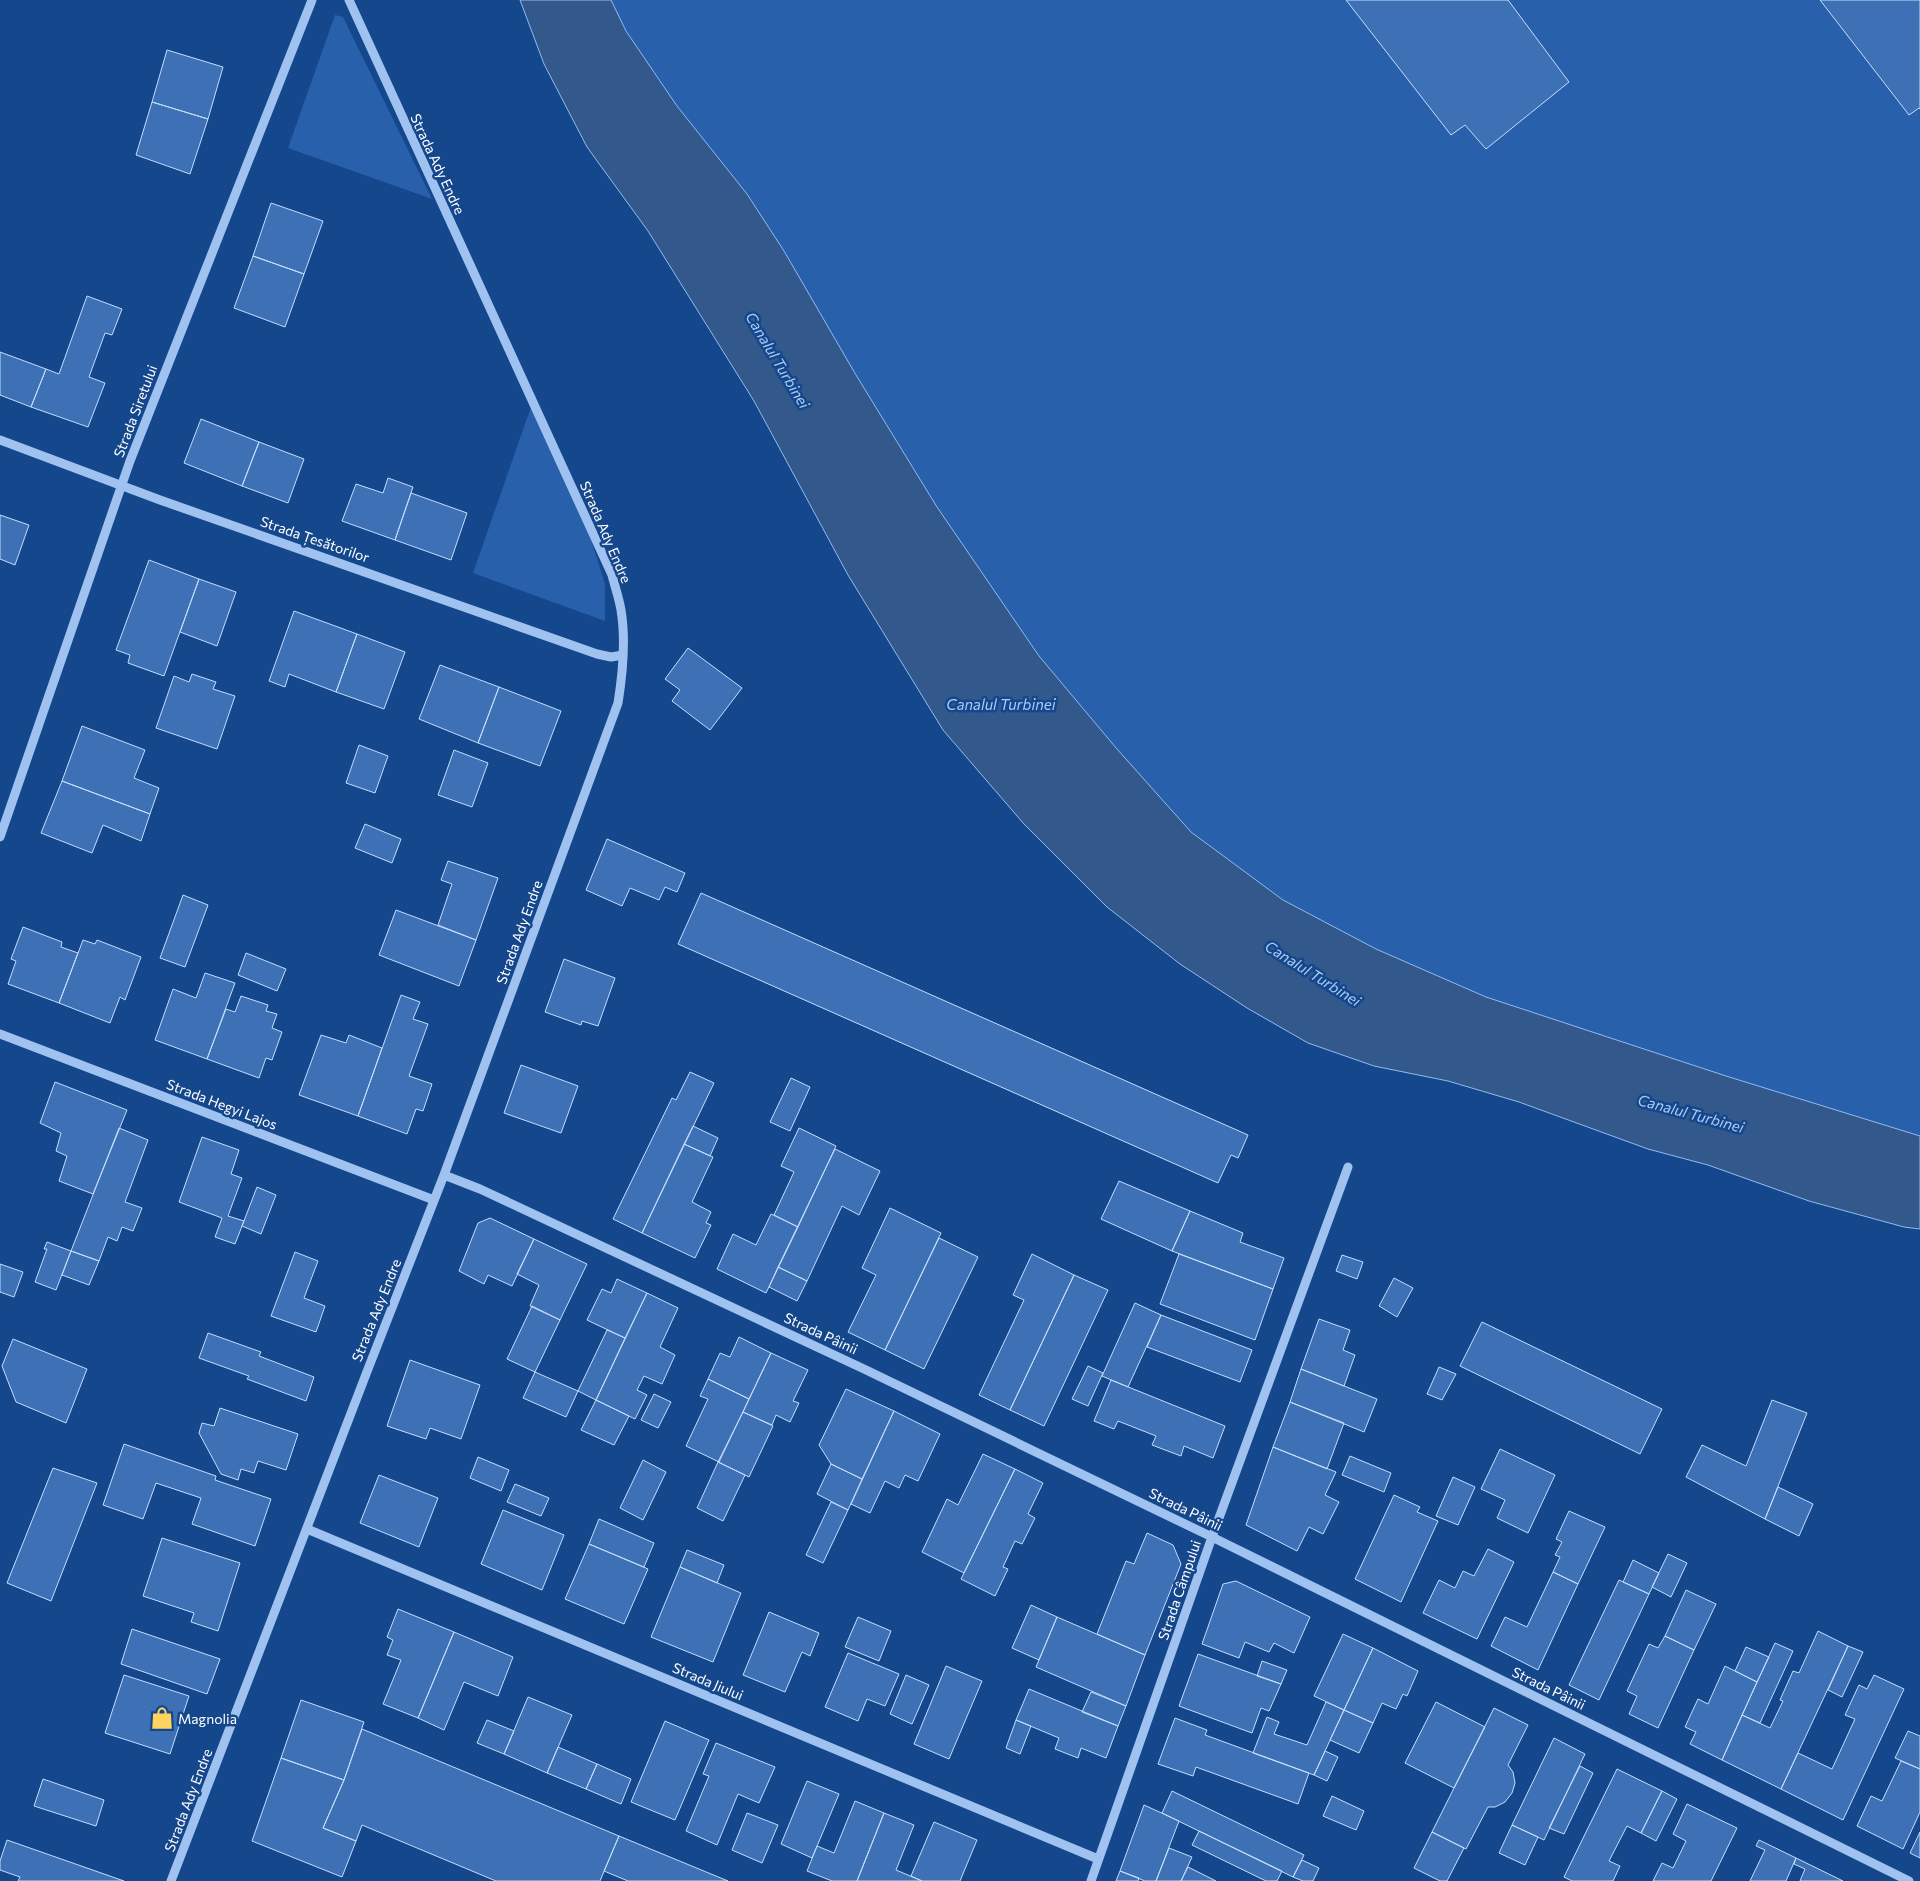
<svg xmlns="http://www.w3.org/2000/svg" width="1920" height="1881" viewBox="0 0 1920 1881" font-family="Commissioner,sans-serif">
  <style>
    .green { fill: #2860ab }
    .water { fill: #33588b; stroke: #91bcf2 }
    .building { fill: #3d70b5; stroke: #c6ddfb }
    .lines { fill: none; stroke-linecap: round; stroke-linejoin: round }
    .minor { stroke: #9fc2f0; stroke-width: 9 }
    .labels { text-anchor: middle; dominant-baseline: central; stroke-width: 5; stroke-linejoin: round; paint-order: stroke }
    .street-label { font-size: 14px; fill: #fff; stroke: #15478c }
    .poi-label { font-size: 14px; fill: #fff; stroke: #15478c; text-anchor: start }
    .water-label { font-size: 15px; font-style: italic; fill: #abccf7; stroke: #15478c }
  </style>
  <rect width="100%" height="100%" fill="#15478c"/>
  <path class="green" d="M611,0H1920V1136L1726,1076L1486,997L1376,949L1283,900L1191,832L1117,749L1039,656L937,507L856,375L784,251L747,194L677,106L626,31Z
    M335,15L343,17L432,199L288,148Z
    M531,407L582,511L605,584V621L473,573Z"/>
  <path class="water" d="M520,0H611L626,31L677,106L747,194L784,251L856,375L937,507L1039,656L1117,749L1191,832L1283,900L1376,949L1486,997L1726,1076L1920,1136V1229L1904,1227L1809,1201L1708,1165L1648,1149L1519,1102L1448,1081L1374,1066L1308,1043L1247,1008L1180,964L1107,907L1024,824L943,730L848,575L754,401L648,231L587,147L544,64Z"/>
  <path class="building" d="M1346,0H1508L1569,82L1486,149L1465,125L1451,135Z
    M1820,0H1920V109L1919,108L1909,115Z
    M167,50L223,67L208,119L152,102Z
    M152,102L208,119L190,174L136,155Z
    M271,203L323,221L304,274L253,256Z
    M253,256L304,274L285,327L234,308Z
    M87,296L122,309L112,335L105,333L89,377L105,383L88,427L31,407L46,369L59,374Z
    M0,352L46,369L31,407L0,395Z
    M201,419L259,442L242,486L184,463Z
    M259,442L304,459L288,503L242,486Z
    M388,478L413,487L395,540L342,521L356,484L383,493Z
    M411,493L467,513L451,560L395,540Z
    M0,515L29,525L15,565L0,559Z
    M149,560L199,579L164,676L128,663L130,655L116,650Z
    M199,579L236,592L217,646L180,632Z
    M294,611L357,634L336,692L289,674L285,687L269,681Z
    M357,634L405,652L384,709L336,692Z
    M688,648L742,688L710,730L672,701L680,690L665,679Z
    M440,665L499,687L478,743L419,719Z
    M192,674L216,682L213,689L235,696L217,749L156,728L174,676L189,682Z
    M499,687L561,711L540,766L478,743Z
    M82,726L145,750L134,778L159,788L150,814L62,781Z
    M359,745L388,756L375,793L346,783Z
    M454,750L488,763L472,807L438,795Z
    M62,781L150,814L141,841L103,825L92,853L41,833Z
    M365,824L401,839L392,863L355,848Z
    M607,839L685,873L677,892L665,887L659,900L630,888L622,906L586,890Z
    M448,861L498,878L476,940L438,925L452,884L441,880Z
    M701,893L1248,1135L1238,1158L1231,1155L1218,1183L678,944Z
    M183,895L208,905L185,967L160,958Z
    M396,910L476,940L459,986L379,955Z
    M23,927L62,942L61,947L78,953L59,1003L8,984L16,961L11,959Z
    M83,940L95,944L97,940L141,957L125,1000L120,997L110,1023L59,1003Z
    M246,953L286,969L277,991L238,975Z
    M564,959L615,978L598,1026L582,1021L581,1025L545,1012Z
    M205,973L235,983L207,1059L155,1040L173,989L196,998Z
    M401,995L420,1002L413,1019L428,1024L409,1076L432,1084L423,1111L416,1109L407,1134L358,1116Z
    M241,996L268,1005L266,1011L277,1014L272,1028L282,1032L272,1060L266,1058L259,1078L207,1059L226,1009L235,1012Z
    M321,1035L346,1043L349,1035L382,1048L358,1116L299,1095Z
    M521,1065L578,1086L561,1133L504,1113Z
    M690,1072L714,1083L642,1233L613,1219L672,1098L676,1100Z
    M791,1078L810,1087L790,1131L770,1122Z
    M55,1082L127,1110L93,1194L59,1181L67,1156L56,1151L61,1133L40,1123Z
    M693,1126L718,1138L710,1156L684,1144Z
    M119,1128L148,1140L125,1202L142,1208L133,1231L122,1227L117,1241L108,1237L99,1261L71,1251Z
    M799,1128L836,1146L798,1227L774,1215L794,1172L781,1166Z
    M202,1137L239,1150L231,1174L242,1178L228,1216L244,1221L235,1244L215,1237L222,1218L179,1202Z
    M684,1144L713,1157L692,1202L711,1212L706,1223L711,1225L695,1258L642,1233Z
    M835,1149L880,1171L859,1215L842,1206L807,1281L778,1267Z
    M1119,1181L1190,1211L1172,1251L1101,1219Z
    M257,1187L276,1195L261,1234L242,1226Z
    M890,1208L941,1233L885,1350L848,1332L876,1275L862,1268Z
    M1190,1211L1243,1233L1240,1242L1284,1258L1273,1289L1172,1251Z
    M771,1214L798,1227L766,1293L717,1269L733,1234L756,1245Z
    M490,1218L534,1239L512,1286L488,1275L484,1284L459,1271L478,1223Z
    M939,1238L978,1257L924,1369L885,1350Z
    M534,1239L587,1264L560,1320L530,1306L539,1285L517,1274Z
    M47,1242L71,1251L56,1290L35,1282L47,1249H44Z
    M71,1251L99,1261L89,1285L62,1275Z
    M295,1252L318,1261L304,1298L325,1306L316,1332L271,1316Z
    M1032,1254L1074,1275L1010,1410L979,1395L1024,1300L1013,1295Z
    M1179,1254L1273,1289L1255,1340L1160,1304Z
    M1342,1255L1363,1262L1357,1279L1336,1271Z
    M0,1264L23,1272L14,1297L0,1292Z
    M778,1267L807,1281L797,1301L769,1287Z
    M1074,1275L1108,1290L1044,1426L1010,1410Z
    M1394,1278L1413,1288L1397,1317L1379,1306Z
    M617,1279L647,1293L625,1338L587,1320L602,1289L611,1293Z
    M647,1293L678,1308L660,1347L675,1355L662,1384L644,1376L637,1390L647,1395L635,1419L596,1400Z
    M1135,1303L1161,1315L1128,1387L1102,1376Z
    M532,1306L560,1320L535,1372L507,1359Z
    M1161,1315L1252,1350L1240,1382L1147,1347Z
    M1319,1319L1350,1330L1343,1350L1355,1355L1344,1386L1301,1369Z
    M1482,1322L1662,1409L1640,1454L1460,1366Z
    M607,1330L625,1338L596,1400L578,1391Z
    M208,1333L261,1352L259,1356L314,1377L306,1401L247,1379L249,1376L199,1358Z
    M739,1337L771,1353L749,1399L708,1379L720,1353L730,1357Z
    M13,1339L87,1369L66,1423L16,1402L2,1366Z
    M771,1353L808,1370L793,1401L799,1403L790,1422L776,1415L772,1425L743,1412Z
    M410,1360L480,1385L461,1439L430,1428L426,1439L387,1426Z
    M1088,1366L1103,1373L1088,1406L1072,1399Z
    M1439,1367L1456,1374L1442,1400L1427,1394Z
    M1301,1369L1377,1399L1364,1432L1290,1402Z
    M535,1372L578,1391L566,1417L523,1398Z
    M708,1379L749,1399L719,1462L686,1446L708,1399L700,1396Z
    M1111,1380L1225,1426L1213,1458L1184,1446L1181,1456L1152,1445L1156,1436L1118,1421L1114,1429L1094,1421Z
    M846,1389L894,1411L862,1479L831,1464L819,1445Z
    M654,1394L671,1402L658,1428L641,1420Z
    M596,1400L629,1416L614,1445L581,1430Z
    M1772,1400L1807,1413L1765,1519L1686,1477L1702,1445L1746,1466Z
    M1290,1402L1344,1423L1327,1469L1273,1447Z
    M220,1408L298,1434L286,1470L258,1461L254,1473L241,1469L238,1480L221,1474L199,1433L202,1423L214,1426Z
    M894,1411L940,1434L918,1481L905,1475L899,1488L885,1481L870,1513L851,1504Z
    M743,1412L773,1426L749,1477L718,1462Z
    M124,1444L216,1476L215,1480L271,1499L255,1546L192,1524L201,1498L156,1483L143,1519L103,1505Z
    M1273,1447L1336,1472L1325,1495L1339,1502L1323,1534L1309,1527L1297,1551L1246,1525Z
    M1500,1449L1555,1475L1528,1533L1497,1518L1505,1500L1481,1489Z
    M983,1454L1015,1469L964,1573L922,1552L947,1499L958,1505Z
    M1350,1456L1391,1473L1384,1492L1342,1475Z
    M478,1457L509,1470L501,1491L470,1478Z
    M643,1460L666,1472L643,1520L620,1508Z
    M718,1462L745,1475L723,1521L697,1508Z
    M831,1464L862,1479L848,1510L817,1494Z
    M53,1468L97,1483L51,1601L7,1583Z
    M1015,1469L1043,1483L1028,1514L1035,1518L1022,1544L1015,1541L1003,1567L1008,1569L995,1596L961,1579Z
    M379,1475L438,1498L419,1547L360,1523Z
    M1453,1477L1475,1487L1458,1525L1436,1516Z
    M515,1484L549,1498L541,1516L507,1502Z
    M1778,1487L1813,1504L1799,1536L1765,1519Z
    M1394,1495L1420,1507L1417,1512L1438,1521L1401,1602L1355,1579Z
    M831,1502L848,1510L823,1563L806,1555Z
    M503,1510L564,1535L542,1590L481,1564Z
    M1569,1511L1605,1527L1578,1584L1553,1572L1560,1557L1555,1555L1562,1542L1556,1539Z
    M599,1519L654,1543L644,1567L589,1544Z
    M1147,1533L1173,1545L1181,1564L1145,1655L1097,1634L1126,1561L1134,1564Z
    M162,1538L240,1563L218,1631L191,1622L194,1613L143,1596Z
    M589,1544L648,1569L624,1624L565,1599Z
    M1488,1549L1514,1562L1477,1639L1423,1613L1439,1580L1455,1588L1463,1571L1474,1576Z
    M687,1550L724,1565L717,1583L680,1567Z
    M1668,1554L1687,1563L1671,1597L1652,1587Z
    M1633,1560L1659,1573L1649,1594L1623,1582Z
    M680,1567L741,1593L713,1662L651,1637Z
    M1553,1572L1578,1584L1538,1670L1491,1646L1505,1617L1527,1627Z
    M1619,1580L1649,1594L1599,1700L1569,1685Z
    M1236,1581L1310,1617L1294,1653L1274,1643L1269,1652L1245,1642L1239,1658L1202,1644L1223,1584Z
    M1686,1590L1716,1604L1694,1650L1665,1636Z
    M1031,1605L1057,1617L1039,1660L1012,1648Z
    M398,1609L454,1632L418,1718L383,1704L401,1660L387,1655L393,1640L387,1637Z
    M769,1612L819,1633L810,1656L802,1652L785,1692L743,1675Z
    M858,1617L891,1631L879,1661L845,1647Z
    M1057,1617L1145,1655L1126,1706L1036,1667Z
    M132,1629L220,1659L207,1694L121,1664Z
    M1818,1631L1848,1646L1781,1789L1722,1760L1742,1715L1770,1728L1783,1701L1780,1700L1793,1671L1799,1673Z
    M454,1632L513,1657L498,1696L464,1682L444,1730L418,1718Z
    M1343,1634L1373,1648L1344,1710L1314,1696Z
    M1665,1636L1694,1650L1658,1728L1629,1714L1637,1696L1627,1691L1649,1644L1658,1648Z
    M1775,1643L1793,1651L1760,1723L1742,1715Z
    M1848,1646L1863,1652L1842,1697L1828,1690Z
    M1746,1647L1769,1657L1757,1682L1735,1671Z
    M1373,1648L1418,1671L1407,1696L1403,1694L1396,1709L1382,1703L1373,1723L1344,1710Z
    M848,1653L899,1674L885,1706L867,1699L858,1721L825,1707Z
    M1198,1654L1281,1684L1269,1711L1261,1708L1252,1733L1179,1706Z
    M1262,1661L1287,1670L1281,1684L1257,1676Z
    M946,1666L982,1681L949,1759L914,1744Z
    M1725,1666L1757,1682L1722,1760L1690,1744L1696,1732L1685,1727L1698,1699L1708,1704Z
    M124,1675L189,1696L170,1754L105,1733Z
    M906,1675L929,1685L912,1724L890,1714Z
    M1874,1675L1904,1689L1843,1820L1781,1789L1798,1753L1832,1769L1855,1719L1845,1715L1859,1685L1867,1689Z
    M1029,1689L1118,1726L1106,1758L1081,1748L1078,1758L1055,1749L1059,1738L1016,1720Z
    M1091,1692L1126,1706L1118,1726L1082,1712Z
    M528,1697L572,1715L547,1773L504,1754Z
    M301,1700L364,1722L344,1780L281,1758Z
    M1326,1702L1344,1710L1314,1775L1253,1753L1267,1717L1279,1722L1274,1734L1307,1745Z
    M1436,1702L1485,1727L1454,1788L1405,1763Z
    M1494,1708L1528,1725L1508,1765L1513,1772L1515,1783L1512,1793L1505,1802L1495,1807H1488L1466,1849L1432,1832Z
    M1344,1710L1373,1723L1359,1753L1330,1740Z
    M1175,1718L1207,1730L1205,1735L1309,1773L1298,1804L1196,1767L1193,1776L1158,1764Z
    M487,1720L514,1731L504,1754L477,1743Z
    M1016,1720L1031,1726L1020,1754L1006,1748Z
    M665,1721L709,1740L675,1820L631,1802Z
    M362,1729L619,1836L600,1881H496L362,1825L356,1841L323,1828L344,1780Z
    M1908,1731L1920,1736V1769L1895,1758Z
    M1554,1738L1585,1754L1544,1840L1512,1825Z
    M716,1743L775,1767L759,1803L738,1794L717,1845L686,1831L709,1776L703,1774Z
    M558,1747L597,1764L586,1789L547,1773Z
    M1325,1751L1338,1757L1327,1781L1314,1775Z
    M281,1758L344,1780L323,1828L356,1841L342,1877L252,1841Z
    M1901,1761L1920,1769V1812L1903,1849L1857,1826L1871,1796L1882,1801Z
    M597,1764L631,1779L621,1804L586,1789Z
    M1580,1766L1593,1773L1564,1834L1549,1828Z
    M1617,1769L1662,1791L1641,1833L1627,1826L1609,1861L1620,1866L1613,1881H1572L1564,1877Z
    M43,1779L104,1800L96,1826L34,1806Z
    M807,1781L839,1794L812,1858L781,1844Z
    M1172,1791L1304,1855L1293,1877L1162,1813Z
    M1662,1791L1677,1799L1656,1841L1641,1833Z
    M1332,1796L1364,1811L1356,1830L1323,1816Z
    M855,1801L884,1813L857,1881H832L807,1871L817,1846L834,1853Z
    M1687,1804L1737,1828L1711,1881H1653L1662,1863L1673,1868L1686,1841L1673,1834Z
    M1144,1805L1179,1821L1156,1881H1145L1120,1871Z
    M747,1813L778,1825L762,1863L732,1850Z
    M884,1813L914,1825L896,1870L922,1881H857Z
    M934,1822L977,1840L960,1881H922L911,1876Z
    M1512,1825L1538,1837L1525,1865L1499,1853Z
    M1199,1831L1282,1871L1277,1881H1266L1192,1845Z
    M1432,1832L1464,1848L1447,1881H1440L1414,1868Z
    M1920,1832V1858L1910,1853Z
    M619,1836L728,1881H628L604,1871Z
    M7,1840L124,1881H18L20,1877L0,1870V1861Z
    M1759,1840L1796,1858L1786,1881H1750L1765,1850L1756,1846Z
    M1169,1848L1192,1857L1181,1881H1156Z
    M1796,1858L1843,1881H1800L1805,1869L1794,1864Z
    M1302,1860L1319,1868L1313,1881H1303L1293,1877Z
    M1188,1867L1216,1881H1181Z
    M1120,1871L1139,1878L1138,1881H1116Z"/>
  <g class="lines">
    <path class="minor" d="M0,440L160,500L597,654L611,657L623,655
      M0,837L130,461L312,0
      M0,1034L434,1200
      M444,1175L480,1189L864,1369L1212,1537L1909,1881
      M307,1529L1098,1859
      M171,1881L368,1369L444,1175L618,703C623,672 626,640 621,610C619,598 615,587 612,575L349,0
      M1091,1881L1212,1537L1348,1167"/>
  </g>
  <defs>
    <symbol id="shop-bare" viewBox="-9 -9 18 18"><path d="M-5-2.5h2.3a2.7 3.5 0 0 1 5.4 0H5L5.5 6h-11ZM-1.5-2.5h3a1.5 2.3 0 0 0-3 0Z" fill="#ffd45e" stroke="#15478c" stroke-width="2.5" paint-order="stroke"/></symbol>
  </defs>
  <g fill-rule="evenodd">
    <use href="#shop-bare" x="146" y="1702" width="32" height="32"/>
  </g>
  <g class="labels">
    <g class="street-label">
      <text transform="translate(438 164) rotate(65)">Strada Ady Endre</text>
      <text transform="translate(135 411) rotate(-69)">Strada Siretului</text>
      <text transform="translate(606 532) rotate(67)">Strada Ady Endre</text>
      <text transform="translate(315 539) rotate(19)">Strada Țesătorilor</text>
      <text transform="translate(519 932) rotate(-70)">Strada Ady Endre</text>
      <text transform="translate(222 1104) rotate(21)">Strada Hegyi Lajos</text>
      <text transform="translate(376 1310) rotate(-68)">Strada Ady Endre</text>
      <text transform="translate(821 1333) rotate(25)">Strada Pâinii</text>
      <text transform="translate(1186 1509) rotate(26)">Strada Pâinii</text>
      <text transform="translate(1179 1590) rotate(-71)">Strada Câmpului</text>
      <text transform="translate(708 1681) rotate(23)">Strada Jiului</text>
      <text transform="translate(1549 1688) rotate(26)">Strada Pâinii</text>
      <text transform="translate(188 1800) rotate(-69)">Strada Ady Endre</text>
    </g>
    <g class="poi-label">
      <text x="178" y="1718">Magnolia</text>
    </g>
    <g class="water-label">
      <text transform="translate(778 360) rotate(59)">Canalul Turbinei</text>
      <text x="1001" y="704">Canalul Turbinei</text>
      <text transform="translate(1313 973) rotate(32)">Canalul Turbinei</text>
      <text transform="translate(1691 1113) rotate(15)">Canalul Turbinei</text>
    </g>
  </g>
</svg>
